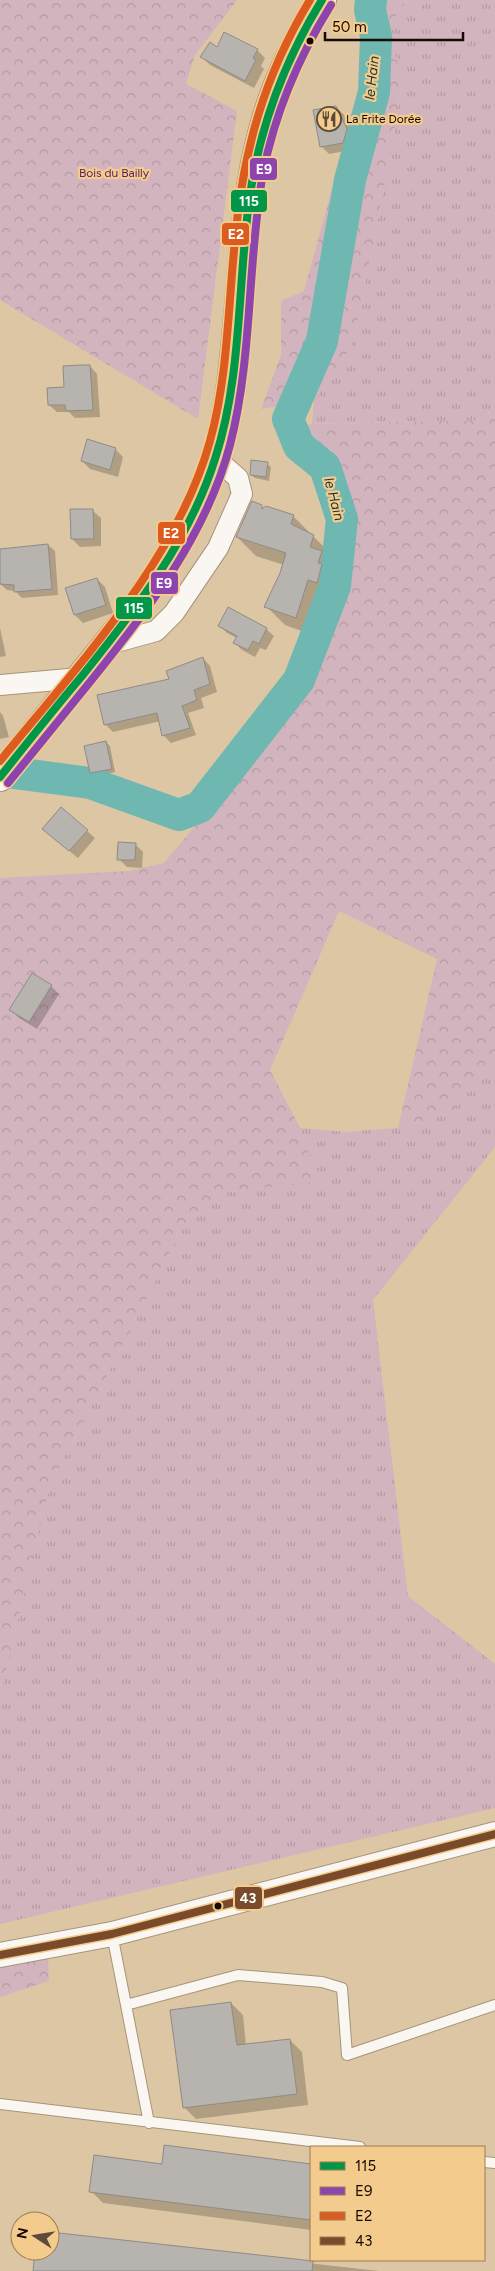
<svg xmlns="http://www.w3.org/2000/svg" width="495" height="2271" viewBox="0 0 495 2271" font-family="Figtree,sans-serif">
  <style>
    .grass { fill: url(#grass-tufts) }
    .forest { fill: url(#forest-crowns) }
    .shadow { fill: #0003 }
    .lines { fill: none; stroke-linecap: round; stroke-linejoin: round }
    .river { stroke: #6eb8b1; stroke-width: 32 }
    .building { fill: #b7b4b0; stroke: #8e8b86 }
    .service-casing { stroke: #a6957a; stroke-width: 12 }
    .minor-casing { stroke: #a6957a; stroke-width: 22 }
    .tertiary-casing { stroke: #a6957a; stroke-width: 26 }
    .secondary-casing { stroke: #a6957a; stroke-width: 30 }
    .service { stroke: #faf6f1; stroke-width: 10 }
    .minor { stroke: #faf6f1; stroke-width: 20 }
    .tertiary { stroke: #faf6f1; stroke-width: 24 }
    .secondary { stroke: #faf6f1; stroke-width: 28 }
    .bus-1-casing { stroke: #f3cb8d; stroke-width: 11 }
    .bus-2-casing { stroke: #f3cb8d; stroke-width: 11 }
    .bus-3-casing { stroke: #f3cb8d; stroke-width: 11 }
    .bus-4-casing { stroke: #f3cb8d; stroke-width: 11 }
    .bus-1 { stroke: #029649; stroke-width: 8 }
    .bus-2 { stroke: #8e44ad; stroke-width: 8 }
    .bus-3 { stroke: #dc5c1f; stroke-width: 8 }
    .bus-4 { stroke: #7a4b2a; stroke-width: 8 }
    .bus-dot { fill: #170900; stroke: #f3cb8d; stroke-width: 2 }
    .labels { text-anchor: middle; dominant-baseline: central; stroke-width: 4.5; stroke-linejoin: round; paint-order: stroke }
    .poi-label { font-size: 12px; fill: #170900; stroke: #f3cb8d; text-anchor: start }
    .park-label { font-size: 12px; fill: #571d67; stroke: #f3cb8d }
    .water-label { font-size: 14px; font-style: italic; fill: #1c3030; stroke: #f3cb8d }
    .line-badge { stroke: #f3cb8d; stroke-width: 2 }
    .badge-label { font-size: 14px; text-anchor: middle; font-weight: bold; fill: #fff }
  </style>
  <defs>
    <pattern id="grass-tufts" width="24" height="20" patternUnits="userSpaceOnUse" patternTransform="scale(1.25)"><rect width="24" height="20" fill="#d2b4be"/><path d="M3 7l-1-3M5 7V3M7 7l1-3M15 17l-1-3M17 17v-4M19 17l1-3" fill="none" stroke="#b499a2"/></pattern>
    <pattern id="forest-crowns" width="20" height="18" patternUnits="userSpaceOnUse" patternTransform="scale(1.25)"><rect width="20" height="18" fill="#d2b4be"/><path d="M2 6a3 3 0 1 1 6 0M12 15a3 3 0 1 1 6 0" fill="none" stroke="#b499a2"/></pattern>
  </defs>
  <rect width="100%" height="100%" fill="#dcc6a4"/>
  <path class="grass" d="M407,0H495V402L484,420L312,424L314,401L353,345L383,194L402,87L390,25Z
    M495,1052V1147L373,1300L408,1596L495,1664V1808L0,1924V1696L49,1489L185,1223L218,1193L318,1182L300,1128L346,1132L398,1128L452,1112Z"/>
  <path class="forest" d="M0,0H237L195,55L186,84L237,111L198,419L0,300Z
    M367,0H407L390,25L402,86L383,194L353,345L314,401L261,409L281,355V301L304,291L335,178L362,106L368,62L360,8Z
    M495,402V1052L453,1112L398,1128L437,959L339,911L270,1070L300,1128L319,1182L218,1193L185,1223L49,1489L0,1696V878L129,871L164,863L278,727L352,534L331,450L284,425L484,420Z
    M48,1958L49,1981L0,1997V1967Z"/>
  <path class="shadow" d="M217,49L257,50L265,58L261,66L264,69L254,88L210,65L202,57Z
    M336,107L344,115L354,138L351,150L329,154L321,146Z
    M90,366L97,374L100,417L75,418L69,412H57L49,405Z
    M115,449L123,457L118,477L90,469L82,461Z
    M267,464L271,467L269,481L255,478L251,475Z
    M261,506L264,509L293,516L332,555L331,561L340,571L337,582L340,585L336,601L327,598L315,636L285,625L266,606L284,565L256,556L237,537Z
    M92,510L101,518V546L80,547L72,539Z
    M48,545L55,551L58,595L22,598L15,591L7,590L0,584Z
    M97,579L105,587L113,613L83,623L75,615L67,589Z
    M219,625L266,629L274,636L266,650L260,648L255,657L242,650L235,643L237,638L227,633Z
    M0,628L6,656L0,657Z
    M203,658L210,666L217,692L201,698L204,708L188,713L196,735L171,743L164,736L161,721L113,732L105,724Z
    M0,712L3,716L9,737L0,739Z
    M106,742L110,746L115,772L95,777L92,773L86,747Z
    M87,831L95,838L78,858L52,837Z
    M135,844L143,852L142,868L127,867L119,859Z
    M51,986L59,994L37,1029L19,1018L11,1010Z
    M231,2003L243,2015L246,2046L290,2040L302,2052L308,2105L196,2119L184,2107Z
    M166,2146L311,2165V2230L103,2203L91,2191L163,2165Z
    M50,2234L379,2271H34L37,2251H50Z"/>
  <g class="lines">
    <path class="river" d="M0,771L90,783L179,815L200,807L299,680L335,586L342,519L325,467L299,446L288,419L322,341L350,180L374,92L376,36L370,10L371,0"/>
  </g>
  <path class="building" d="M224,32L258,49L253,58L256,60L245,81L200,57L210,42L217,47Z
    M336,106L347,129L343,143L320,147L313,110Z
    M82,365H90L93,410L66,411L65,405H48L47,388L64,387L63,366Z
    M87,439L116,448L110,470L81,461Z
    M251,460L268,462L266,477L250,475Z
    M252,501L262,505V509L266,506L294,515L291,524L314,535L310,547L322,551L318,563L322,564L317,583L308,580L296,618L264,607L280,573L286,553L236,537Z
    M70,509H93L94,539H71Z
    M48,544L52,589L14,592V585L0,584V549Z
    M97,578L106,605L74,615L65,588Z
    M228,607L267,628L259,644L253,641L248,650L233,643L237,636L218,626Z
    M203,657L210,684L194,690L197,700L182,706L190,728L162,736L157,713L104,725L97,695L169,679L166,671Z
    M106,741L112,769L90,773L84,746Z
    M61,807L88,830L69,851L42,829Z
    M118,842L136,843L135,860H117Z
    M32,973L52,985L29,1022L9,1010Z
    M231,2002L237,2045L290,2039L297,2094L183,2108L170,2010Z
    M164,2145L311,2164V2220L89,2192L94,2155L162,2164Z
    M50,2232L313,2261L312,2271H33L35,2251H50Z"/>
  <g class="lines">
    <defs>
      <path id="service" d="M112,1934L126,2005
        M0,2104L360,2147
        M149,2123L126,2005L238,1975L322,1982L342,1988L347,2055L495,2005
        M484,2162L495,2163"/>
      <path id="minor" d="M109,644L156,631L174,613L218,548L242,494L238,478L215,458
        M0,685L80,678"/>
      <path id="tertiary" d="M0,1955L112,1934L495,1834"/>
      <path id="secondary" d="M0,777C27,744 53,711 79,679C135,610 187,546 215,460C231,410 234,357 239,306C244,247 247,187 263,130C275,84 297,40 322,0"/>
    </defs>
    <use href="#service" class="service-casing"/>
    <use href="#minor" class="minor-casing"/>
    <use href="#tertiary" class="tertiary-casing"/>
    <use href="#secondary" class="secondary-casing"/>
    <use href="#service" class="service"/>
    <use href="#minor" class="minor"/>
    <use href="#tertiary" class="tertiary"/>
    <use href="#secondary" class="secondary"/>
    <defs>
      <path id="bus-1" d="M0,777C27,743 54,709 82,676C135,610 189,542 215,459C240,383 238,299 247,219C255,139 280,68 322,0"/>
      <path id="bus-2" d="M8,783C35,750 62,716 90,682C148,610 206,536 230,445C253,356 247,263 263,173C275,113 298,58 331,5"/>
      <path id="bus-3" d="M0,761C77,666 177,561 210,441C228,376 228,307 235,240C243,151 264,76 310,0"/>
      <path id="bus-4" d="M0,1955L112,1934L495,1834"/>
    </defs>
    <use href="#bus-1" class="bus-1-casing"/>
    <use href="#bus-2" class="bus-2-casing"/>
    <use href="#bus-3" class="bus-3-casing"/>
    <use href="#bus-4" class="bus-4-casing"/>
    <use href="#bus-1" class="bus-1"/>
    <use href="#bus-2" class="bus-2"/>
    <use href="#bus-3" class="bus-3"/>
    <use href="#bus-4" class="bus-4"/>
  </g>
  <defs>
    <symbol id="restaurant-ring" viewBox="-11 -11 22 22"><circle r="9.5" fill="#f3cb8d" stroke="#5c4b39" stroke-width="1.5"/><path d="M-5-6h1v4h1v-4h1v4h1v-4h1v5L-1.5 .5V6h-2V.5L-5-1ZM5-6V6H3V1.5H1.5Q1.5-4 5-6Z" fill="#5c4b39"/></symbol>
  </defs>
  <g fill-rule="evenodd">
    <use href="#restaurant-ring" x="315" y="105" width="28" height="28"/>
  </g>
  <g class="bus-dot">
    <circle cx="310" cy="41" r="4.5"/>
    <circle cx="218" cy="1906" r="4.5"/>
  </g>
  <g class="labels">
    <g class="poi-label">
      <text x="346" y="119">La Frite Dorée</text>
    </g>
    <g class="park-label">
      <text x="114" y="173">Bois du Bailly</text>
    </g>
    <g class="water-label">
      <text transform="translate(372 78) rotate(-84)">le Hain</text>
      <text transform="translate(334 499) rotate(75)">le Hain</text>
    </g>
  </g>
  <g class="line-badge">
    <rect x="249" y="157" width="29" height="24" rx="5" fill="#8e44ad"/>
    <rect x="230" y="189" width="38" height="24" rx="5" fill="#029649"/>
    <rect x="221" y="222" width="29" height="24" rx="5" fill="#dc5c1f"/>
    <rect x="157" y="521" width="29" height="24" rx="5" fill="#dc5c1f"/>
    <rect x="150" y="571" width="29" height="24" rx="5" fill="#8e44ad"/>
    <rect x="115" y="596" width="38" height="24" rx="5" fill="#029649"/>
    <rect x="234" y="1886" width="29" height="24" rx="5" fill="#7a4b2a"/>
  </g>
  <g class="badge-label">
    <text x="264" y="174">E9</text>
    <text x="249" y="206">115</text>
    <text x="236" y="239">E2</text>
    <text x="171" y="538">E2</text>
    <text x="164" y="588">E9</text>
    <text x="134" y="613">115</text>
    <text x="248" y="1903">43</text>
  </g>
  <rect x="310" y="2146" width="175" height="115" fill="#f3cb8d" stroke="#9b7d55"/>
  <rect x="320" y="2162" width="25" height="8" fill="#029649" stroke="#9b7d55"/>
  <text x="355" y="2171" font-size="15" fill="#170900">115</text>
  <rect x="320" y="2187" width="25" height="8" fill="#8e44ad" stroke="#9b7d55"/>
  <text x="355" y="2196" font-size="15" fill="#170900">E9</text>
  <rect x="320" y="2212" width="25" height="8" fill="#dc5c1f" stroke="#9b7d55"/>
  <text x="355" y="2221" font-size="15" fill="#170900">E2</text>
  <rect x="320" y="2237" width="25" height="8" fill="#7a4b2a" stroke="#9b7d55"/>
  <text x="355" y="2246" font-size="15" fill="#170900">43</text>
  <g transform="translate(35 2236) rotate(282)"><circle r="24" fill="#f3cb8d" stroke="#9b7d55"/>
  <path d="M0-4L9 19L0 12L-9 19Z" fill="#5c4b39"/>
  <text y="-8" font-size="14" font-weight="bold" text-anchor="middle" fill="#170900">N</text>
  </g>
  <path d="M325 32v8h138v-8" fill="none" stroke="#170900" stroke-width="2.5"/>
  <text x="332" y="32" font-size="15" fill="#170900" stroke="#f3cb8d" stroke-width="4" paint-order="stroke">50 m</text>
</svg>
